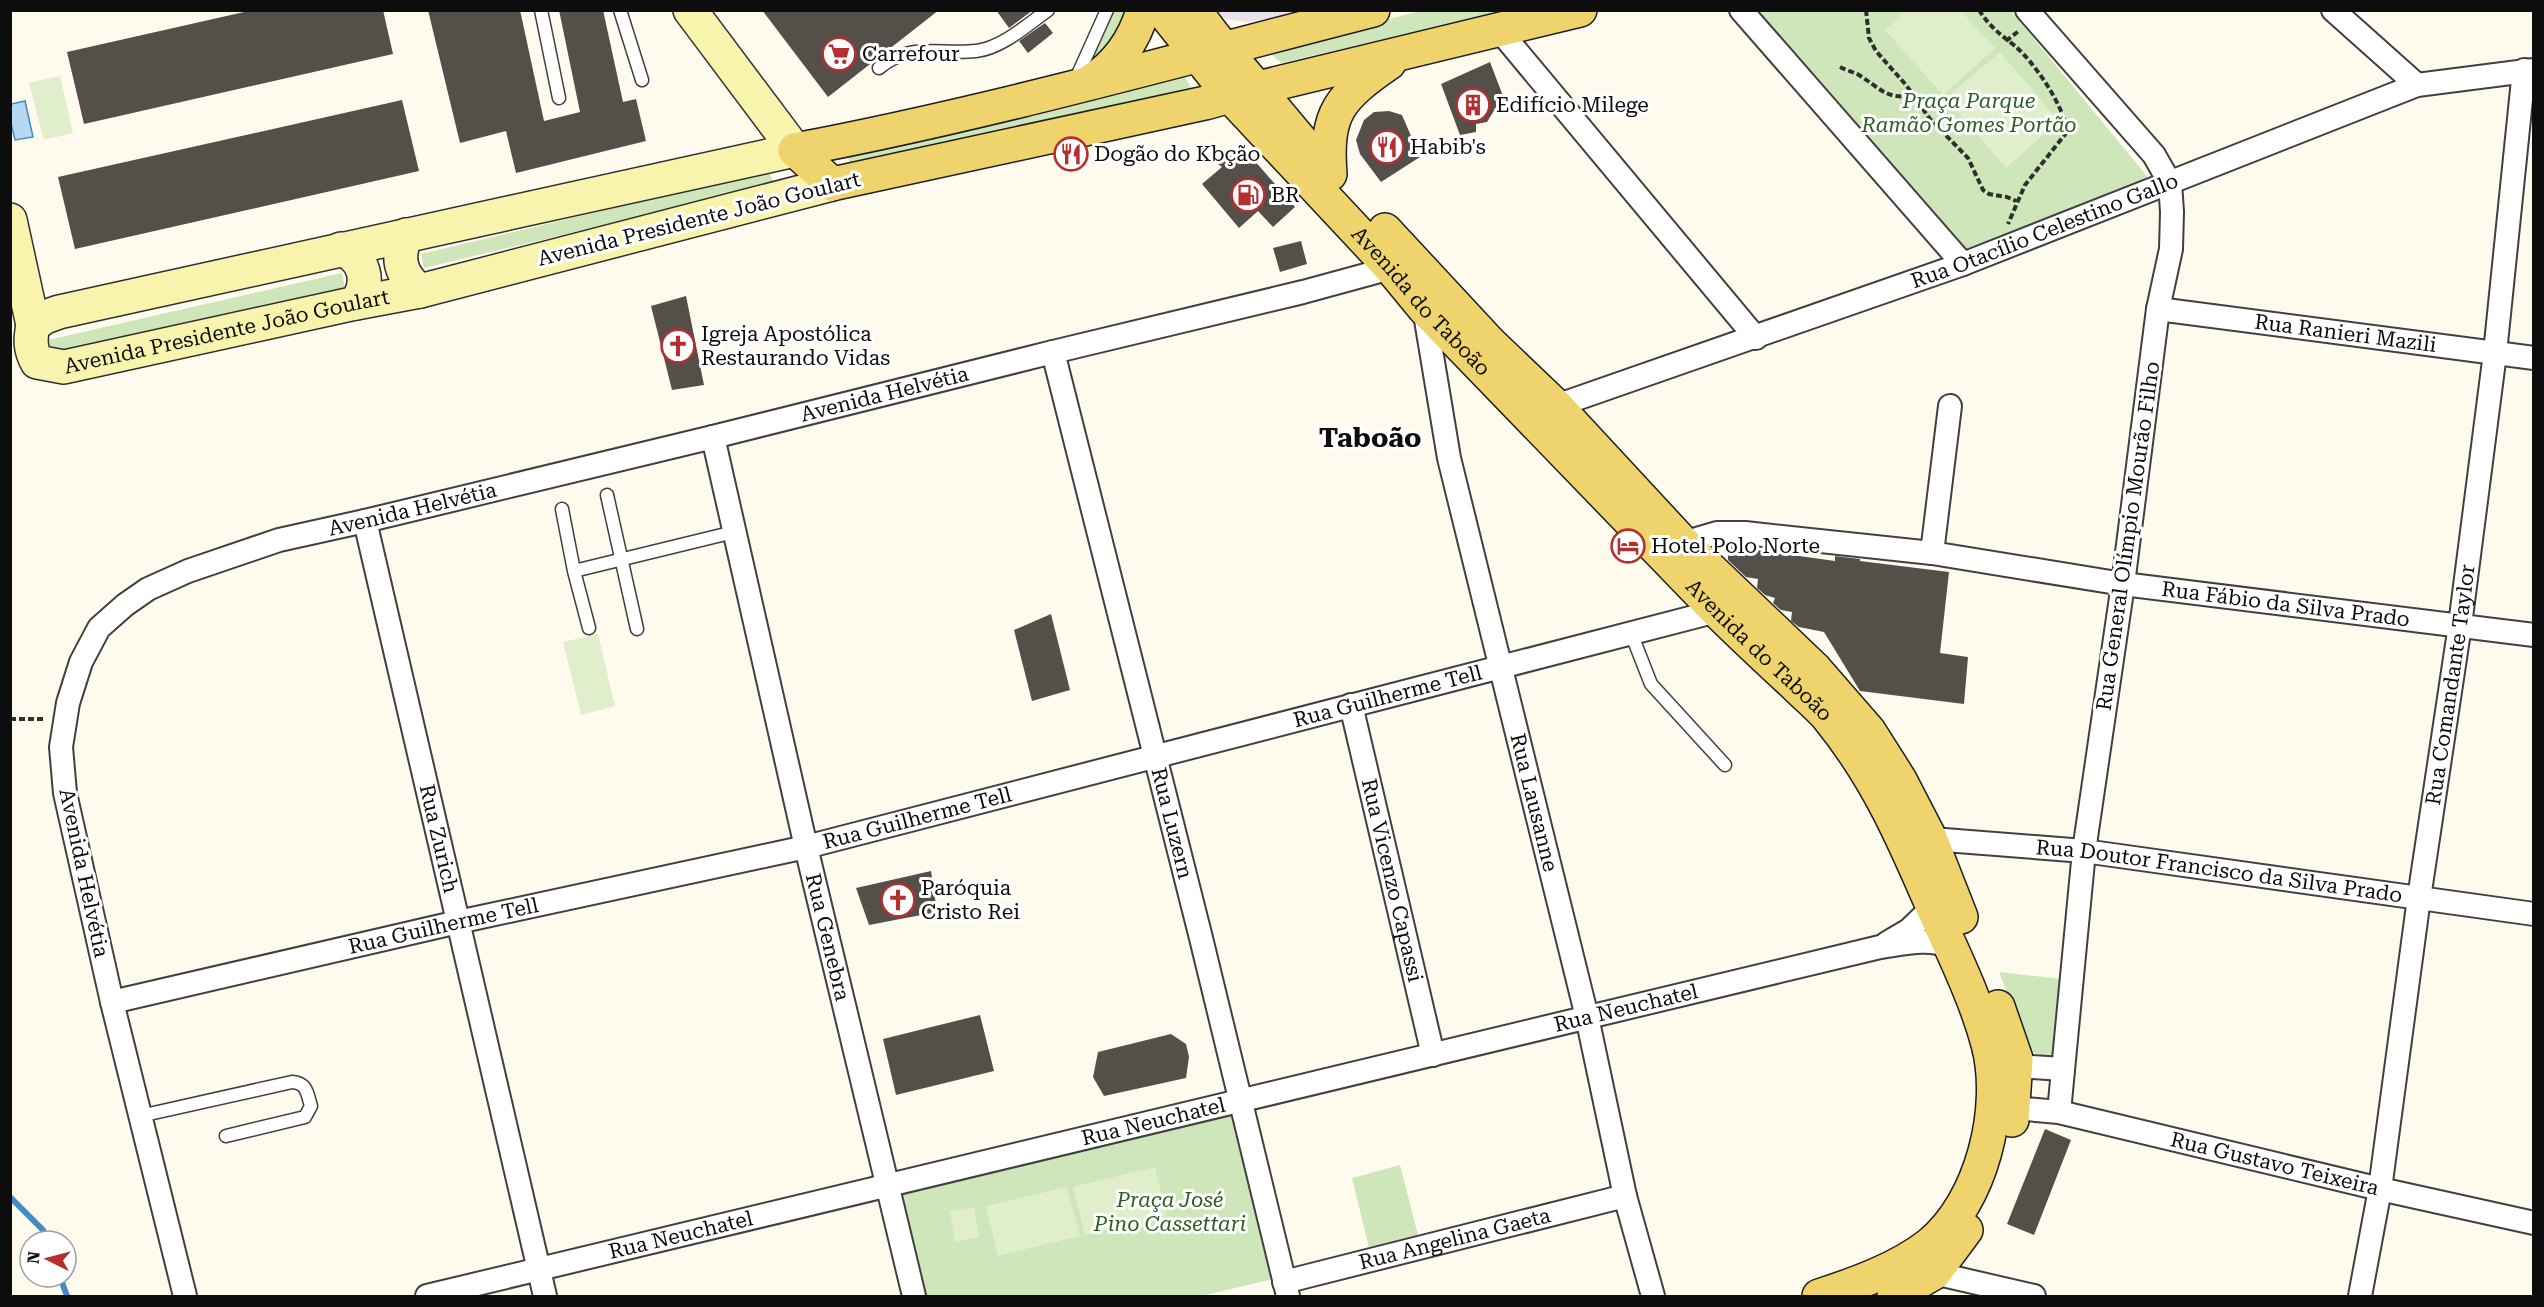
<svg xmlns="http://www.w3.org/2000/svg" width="2544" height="1307" viewBox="0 0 2544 1307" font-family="'Roboto Serif',serif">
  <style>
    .industrial { fill: #eae2eb }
    .green { fill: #cfe6ba }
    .pitch { fill: #e0eecb }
    .water { fill: #b6d9f2; stroke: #428bc4; stroke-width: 1.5 }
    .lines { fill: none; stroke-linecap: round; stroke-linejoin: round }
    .stream { stroke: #428bc4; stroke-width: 6 }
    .building { fill: #554f4a }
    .lane-casing { stroke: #404040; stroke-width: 15 }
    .street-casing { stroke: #404040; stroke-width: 26 }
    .secondary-casing { stroke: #2f2f2f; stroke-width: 36 }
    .primary-casing { stroke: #1e1e1e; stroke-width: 36 }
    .path { stroke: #2f2f2f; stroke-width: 4; stroke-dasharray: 6 3; stroke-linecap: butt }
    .lane { stroke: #fff; stroke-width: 12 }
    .street { stroke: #fff; stroke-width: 22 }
    .secondary { stroke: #f9f4ad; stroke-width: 33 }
    .primary { stroke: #efd46d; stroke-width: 33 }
    .labels { text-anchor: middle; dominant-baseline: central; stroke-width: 6; stroke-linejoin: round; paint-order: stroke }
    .poi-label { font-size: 21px; fill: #0d0d0d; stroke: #fff; text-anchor: start }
    .park-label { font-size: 21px; font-style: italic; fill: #2c6022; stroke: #fff }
    .street-label { font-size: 21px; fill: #0d0d0d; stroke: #fff }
    .district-label { font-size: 27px; font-weight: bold; fill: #0d0d0d; stroke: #fff }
  </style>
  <rect width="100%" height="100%" fill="#fefbee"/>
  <path class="industrial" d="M1211,11H1304L1274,18L1246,22L1225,19Z"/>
  <path class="green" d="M1111,11H1132L1106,54L1088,60Z
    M1420,11H1504L1281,63L1268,51Z
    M1747,11H2011L2151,181L1962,252Z
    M1183,73L1193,92L852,175L848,155Z
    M768,171L775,184L424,268L421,254Z
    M342,273L345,288L52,355L48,340Z
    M1999,972L2062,979L2052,1060L2030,1051Z
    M1233,1111L1273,1279L1201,1296H922L898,1190Z
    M1400,1165L1420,1243L1371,1256L1352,1178Z"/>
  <path class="pitch" d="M1906,10L1961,11L1995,48L1943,95L1885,30Z
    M2000,52L2059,121L2006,168L1946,98Z
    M60,76L73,133L44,140L29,83Z
    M598,634L615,706L581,715L563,642Z
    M1155,1167L1167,1215L1085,1235L1073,1187Z
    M1067,1187L1080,1236L998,1256L986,1206Z
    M974,1207L979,1237L955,1242L950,1211Z"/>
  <path class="water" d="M25,101L33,137L15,140L11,123V104Z"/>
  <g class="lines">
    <path class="stream" d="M10,1197L43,1230L47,1241
      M60,1277L67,1296"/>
  </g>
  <path class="building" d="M253,10H383L393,54L84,124L67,52Z
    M428,10H520L544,121L580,112L559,10H603L623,102L636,99L646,141L516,173L506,131L460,143Z
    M762,10H939L828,97Z
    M996,10H1033L1009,28Z
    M1045,23L1053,33L1028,53L1019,41Z
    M1490,62L1503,96L1487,122L1476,124V132L1460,135L1441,84Z
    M402,100L419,171L75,249L58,177Z
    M1389,111L1402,115L1420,157L1381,182L1360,154L1356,140L1364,120L1374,112Z
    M1240,144L1295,207L1273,227L1258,211L1239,228L1202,184L1222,167L1218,164Z
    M1301,241L1307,264L1280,272L1273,248Z
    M686,296L704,385L672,390L651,306Z
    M1728,546L1835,561V556L1860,559V561L1949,572L1940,653L1968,657L1964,704L1860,691L1824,632L1799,627L1791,621L1792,612L1781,610L1773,603L1775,598L1765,595L1757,588L1758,579L1746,577L1728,560Z
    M1051,614L1070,690L1032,701L1014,630Z
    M931,871L937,912L869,925L856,888Z
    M980,1015L994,1071L896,1095L883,1039Z
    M1171,1034L1186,1044L1189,1057L1186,1078L1104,1096L1093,1077L1098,1052Z
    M2045,1129L2071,1140L2034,1235L2007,1224Z"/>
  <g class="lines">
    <defs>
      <path id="lane" d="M541,10L559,98
        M620,10L642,80
        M879,68C909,42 941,55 976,51C1002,48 1027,25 1048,10
        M1075,81L1107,10
        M607,495L637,629
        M562,509L574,571L589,628
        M574,571L734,532
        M1631,633L1651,684L1725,765
        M140,1116L292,1082C307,1083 307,1093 311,1106L305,1117L226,1136"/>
      <g id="street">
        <path d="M1741,10L1963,264"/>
        <path d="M2027,10L2154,155L2170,183L2172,212L2171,249L2158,309L2123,584L2084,851L2059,1112"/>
        <path d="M2333,10L2417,85"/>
        <path d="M1499,30L1756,338"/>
        <path id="s1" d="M1424,308L1449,458L1587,1017L1625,1196L1653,1296"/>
        <path id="s2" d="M2158,309L2534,358"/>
        <path id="s3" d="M1053,352L1201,938L1288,1296"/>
        <path id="s4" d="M1556,406L1963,264L2417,85L2534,70"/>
        <path id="s5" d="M713,437L806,847L914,1296"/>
        <path id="s6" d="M365,521L545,1296"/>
        <path id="s7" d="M1683,543L1717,533H1745L1932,553L2123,584L2534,635"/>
        <path d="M1932,553L1950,406"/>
        <path id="s8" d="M1351,705L1433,1055"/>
        <path id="s9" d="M1919,838L2084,851L2534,914"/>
        <path d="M1887,943L1909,930L1933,907"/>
        <path id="s10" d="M112,1002L458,922L806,847L1717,611"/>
        <path d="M2015,1066L2063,1069"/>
        <path id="s11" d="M2014,1108L2059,1112L2380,1189L2534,1223"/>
        <path d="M1934,1273L2034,1296"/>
        <path id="s12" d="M1284,1282L1625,1196"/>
        <path id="s13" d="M185,1296L112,1002L65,793L61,747L68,703L81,662L99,628L125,605L148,589L188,571L279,540L365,521L713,437L1053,352L1303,292L1391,268L1400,261"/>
        <path id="s14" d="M427,1296L1880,947C1902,944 1930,937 1950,947"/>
        <path id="s15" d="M2360,1296L2380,1189L2419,898L2460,625L2495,353L2524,70"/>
      </g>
      <g id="secondary">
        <path id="s16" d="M690,10L795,150L59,312L45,317L33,325C30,340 30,349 37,362L64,367L356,303L420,291L832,184"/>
        <path d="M10,220L33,325"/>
        <path d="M406,235C396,258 400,275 420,291"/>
        <path d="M341,249C365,258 371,282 356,303"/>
      </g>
      <g id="primary">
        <path id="s17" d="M1162,10L1231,97L1391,268L1424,308C1522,408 1618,509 1715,609C1741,635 1768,660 1795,685C1805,695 1817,705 1827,716C1877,777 1904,840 1935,912C1954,955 1976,999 1988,1044C2005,1107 1982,1203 1929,1245C1898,1269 1856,1284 1819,1296"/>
        <path d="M1194,10L1224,49L1314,156"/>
        <path d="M1090,82C1117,65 1134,41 1143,10"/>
        <path d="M795,150L832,184L1205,103L1258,88L1580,10"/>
        <path d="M795,150C990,113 1181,59 1373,10"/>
        <path d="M1330,174C1325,112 1340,97 1389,63"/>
        <path d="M1385,230L1490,343L1556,406L1683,543L1815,669L1869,731L1900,780L1930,838L1961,917"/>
        <path d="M1998,1007L2016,1059L2012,1120"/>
        <path d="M1894,1296L1934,1273L1966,1230"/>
      </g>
    </defs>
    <use href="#lane" class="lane-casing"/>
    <use href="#street" class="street-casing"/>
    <use href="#secondary" class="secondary-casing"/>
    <use href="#primary" class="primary-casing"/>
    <path class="path" d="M1866,10L1869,38L1876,51L1906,85L1930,119L1968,158L1983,190L1989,194L2007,197L2016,201
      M1979,10C1989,26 2001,35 2015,46C2034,62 2065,107 2067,132L2025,185L2008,224
      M2006,41L2020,30
      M1840,67C1846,70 1853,72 1859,75C1880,88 1885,99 1912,96
      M10,719H46"/>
    <use href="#lane" class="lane"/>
    <use href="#street" class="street"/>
    <use href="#secondary" class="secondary"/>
    <use href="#primary" class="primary"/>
  </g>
  <defs>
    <symbol id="supermarket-ring" viewBox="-11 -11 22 22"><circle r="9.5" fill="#fff" stroke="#b32f30" stroke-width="1.5"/><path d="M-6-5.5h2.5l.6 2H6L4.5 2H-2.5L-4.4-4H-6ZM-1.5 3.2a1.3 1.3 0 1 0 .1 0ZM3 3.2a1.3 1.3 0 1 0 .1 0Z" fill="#b32f30"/></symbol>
    <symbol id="building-ring" viewBox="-11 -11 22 22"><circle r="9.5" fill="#fff" stroke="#b32f30" stroke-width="1.5"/><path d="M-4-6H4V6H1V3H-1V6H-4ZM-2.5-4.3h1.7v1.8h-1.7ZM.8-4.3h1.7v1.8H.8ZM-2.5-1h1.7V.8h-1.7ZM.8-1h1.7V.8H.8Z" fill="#b32f30"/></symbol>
    <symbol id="restaurant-ring" viewBox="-11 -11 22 22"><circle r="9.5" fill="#fff" stroke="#b32f30" stroke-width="1.5"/><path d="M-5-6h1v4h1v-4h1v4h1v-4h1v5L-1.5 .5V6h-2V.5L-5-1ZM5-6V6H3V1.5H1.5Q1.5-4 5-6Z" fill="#b32f30"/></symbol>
    <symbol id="fuel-ring" viewBox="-11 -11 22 22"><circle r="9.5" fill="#fff" stroke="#b32f30" stroke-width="1.5"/><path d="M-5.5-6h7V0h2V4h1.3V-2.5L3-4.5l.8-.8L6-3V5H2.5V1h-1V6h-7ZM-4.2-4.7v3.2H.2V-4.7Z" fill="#b32f30"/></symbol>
    <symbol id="church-ring" viewBox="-11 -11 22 22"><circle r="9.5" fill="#fff" stroke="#b32f30" stroke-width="1.5"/><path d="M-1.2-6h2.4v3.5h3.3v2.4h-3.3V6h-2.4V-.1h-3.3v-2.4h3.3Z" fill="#b32f30"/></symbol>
    <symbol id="hotel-ring" viewBox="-11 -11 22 22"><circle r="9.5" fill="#fff" stroke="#b32f30" stroke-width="1.5"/><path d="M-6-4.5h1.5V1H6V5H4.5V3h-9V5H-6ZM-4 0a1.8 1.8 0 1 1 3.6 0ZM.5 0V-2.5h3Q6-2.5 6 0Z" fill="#b32f30"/></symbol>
  </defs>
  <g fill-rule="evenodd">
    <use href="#supermarket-ring" x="820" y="35" width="38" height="38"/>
    <use href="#building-ring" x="1454" y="86" width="38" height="38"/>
    <use href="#restaurant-ring" x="1368" y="128" width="38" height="38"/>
    <use href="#restaurant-ring" x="1052" y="135" width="38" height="38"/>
    <use href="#fuel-ring" x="1229" y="176" width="38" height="38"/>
    <use href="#church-ring" x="659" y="327" width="38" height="38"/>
    <use href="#hotel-ring" x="1609" y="527" width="38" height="38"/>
    <use href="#church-ring" x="879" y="881" width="38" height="38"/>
  </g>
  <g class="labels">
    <g class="poi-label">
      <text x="862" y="54">Carrefour</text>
      <text x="1496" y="105">Edifício Milege</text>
      <text x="1410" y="147">Habib's</text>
      <text x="1094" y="154">Dogão do Kbção</text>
      <text x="1271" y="195">BR</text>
      <text x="701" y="334">Igreja Apostólica<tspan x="701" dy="24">Restaurando Vidas</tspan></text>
      <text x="1651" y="546">Hotel Polo Norte</text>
      <text x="921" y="888">Paróquia<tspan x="921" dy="24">Cristo Rei</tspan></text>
    </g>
    <g class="park-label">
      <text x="1969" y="101">Praça Parque<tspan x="1969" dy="24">Ramão Gomes Portão</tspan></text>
      <text x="1170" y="1200">Praça José<tspan x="1170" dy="24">Pino Cassettari</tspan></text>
    </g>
    <g class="street-label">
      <text transform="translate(699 219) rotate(-14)">Avenida Presidente João Goulart</text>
      <text stroke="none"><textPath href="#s4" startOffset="519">Rua Otacílio Celestino Gallo</textPath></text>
      <text stroke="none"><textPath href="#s17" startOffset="390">Avenida do Taboão</textPath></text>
      <text stroke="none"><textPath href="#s16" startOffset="1190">Avenida Presidente João Goulart</textPath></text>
      <text stroke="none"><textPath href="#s2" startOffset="189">Rua Ranieri Mazili</textPath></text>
      <text stroke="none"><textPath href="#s13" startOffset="1515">Avenida Helvétia</textPath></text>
      <text stroke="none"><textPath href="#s13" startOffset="1029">Avenida Helvétia</textPath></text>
      <text transform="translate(2128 536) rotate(-82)">Rua General Olímpio Mourão Filho</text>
      <text stroke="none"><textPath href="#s7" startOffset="609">Rua Fábio da Silva Prado</textPath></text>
      <text stroke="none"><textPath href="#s17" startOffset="876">Avenida do Taboão</textPath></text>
      <text stroke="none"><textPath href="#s15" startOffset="618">Rua Comandante Taylor</textPath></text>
      <text stroke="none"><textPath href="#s10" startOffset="1312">Rua Guilherme Tell</textPath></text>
      <text stroke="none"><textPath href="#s1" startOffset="507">Rua Lausanne</textPath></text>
      <text stroke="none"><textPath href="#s10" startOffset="826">Rua Guilherme Tell</textPath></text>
      <text stroke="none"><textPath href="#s3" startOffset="486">Rua Luzern</textPath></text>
      <text stroke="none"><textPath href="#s6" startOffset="326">Rua Zurich</textPath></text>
      <text stroke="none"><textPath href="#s9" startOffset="302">Rua Doutor Francisco da Silva Prado</textPath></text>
      <text transform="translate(84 873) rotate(78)">Avenida Helvétia</text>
      <text stroke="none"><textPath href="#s8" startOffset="180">Rua Vicenzo Capassi</textPath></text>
      <text stroke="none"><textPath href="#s10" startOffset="340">Rua Guilherme Tell</textPath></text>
      <text stroke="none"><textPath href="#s5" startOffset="513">Rua Genebra</textPath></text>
      <text stroke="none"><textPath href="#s14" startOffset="1233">Rua Neuchatel</textPath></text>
      <text stroke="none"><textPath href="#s14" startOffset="747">Rua Neuchatel</textPath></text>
      <text stroke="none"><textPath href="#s11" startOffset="267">Rua Gustavo Teixeira</textPath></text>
      <text stroke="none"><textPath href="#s14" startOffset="261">Rua Neuchatel</textPath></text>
      <text stroke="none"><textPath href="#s12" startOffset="176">Rua Angelina Gaeta</textPath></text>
    </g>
    <g class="district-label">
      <text x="1370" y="438">Taboão</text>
    </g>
  </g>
  <rect width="2544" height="1307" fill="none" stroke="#0d0d0d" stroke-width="24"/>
  <g transform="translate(48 1259) rotate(276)"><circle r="28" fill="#ffffff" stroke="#9e9e9e" stroke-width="1.5"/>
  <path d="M0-4.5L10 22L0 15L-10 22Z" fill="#b32f30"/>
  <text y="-9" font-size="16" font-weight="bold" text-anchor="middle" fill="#0d0d0d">N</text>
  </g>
</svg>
